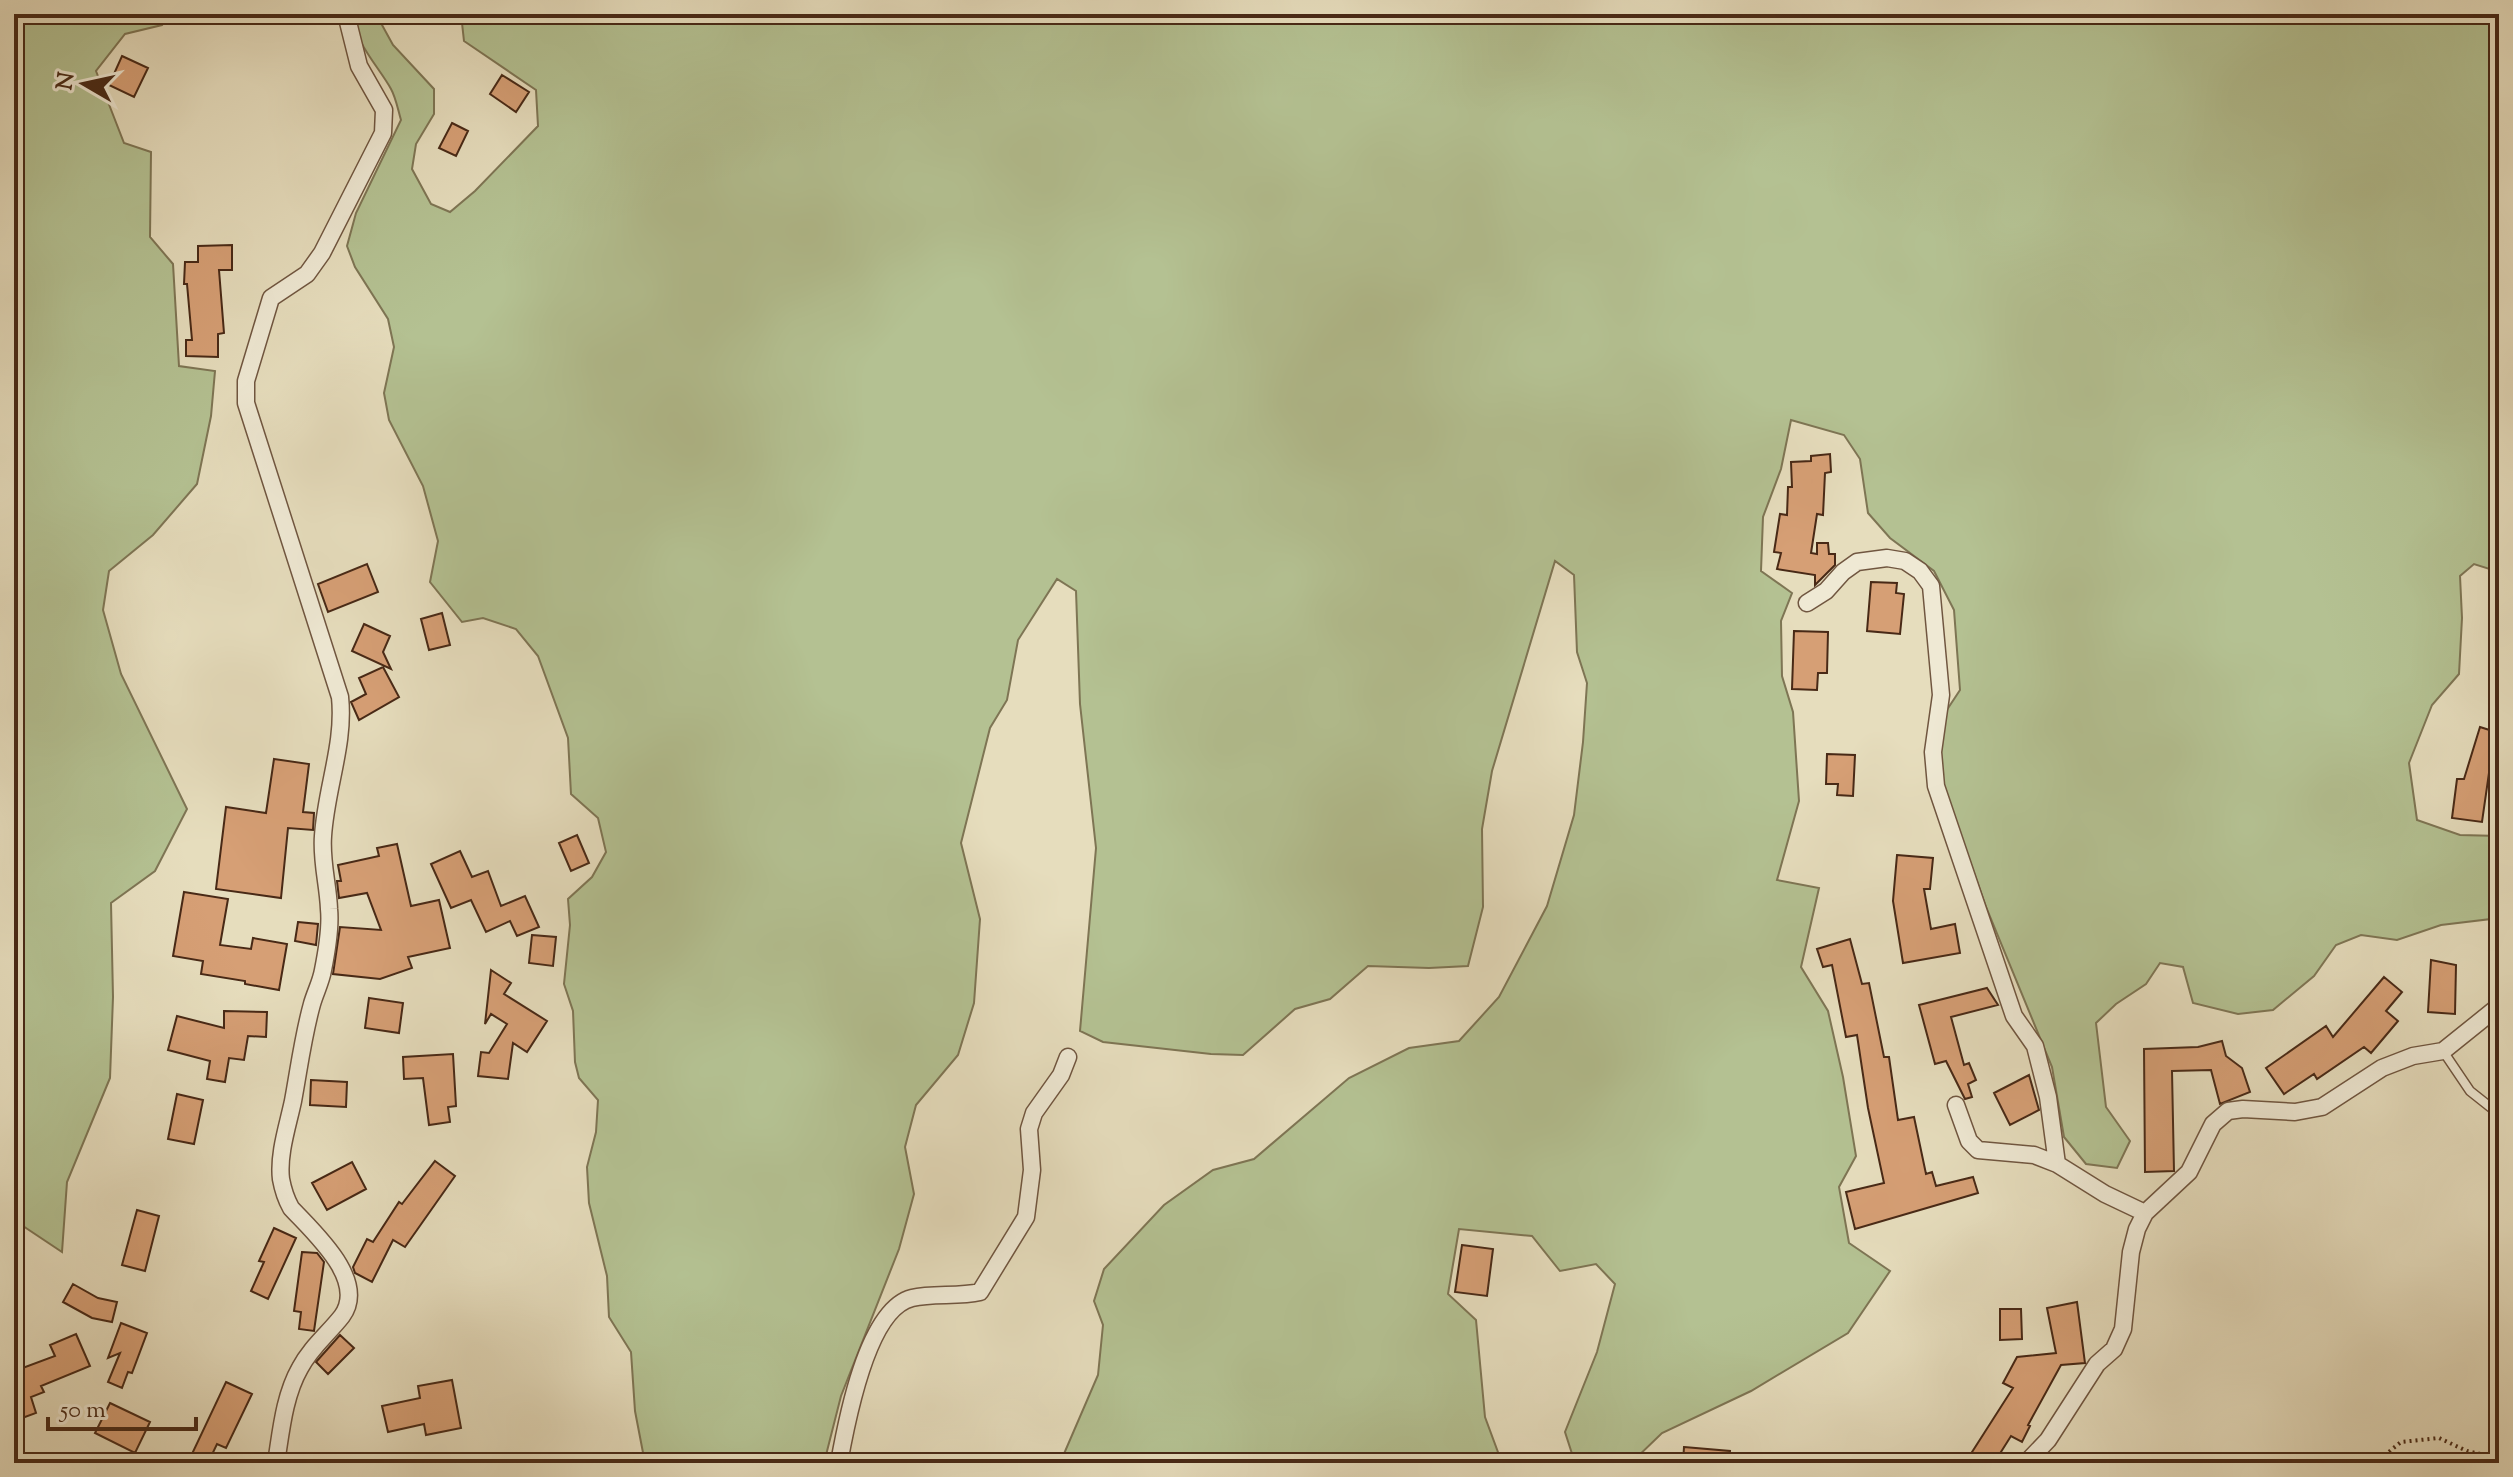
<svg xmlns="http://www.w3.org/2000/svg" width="2513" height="1477" viewBox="0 0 2513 1477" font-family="'Sorts Mill Goudy',serif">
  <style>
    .green { fill: #b4c192; stroke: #7e7554; stroke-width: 2 }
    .building { fill: #d69f75; stroke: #482916; stroke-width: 2 }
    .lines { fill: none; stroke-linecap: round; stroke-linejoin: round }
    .lane-casing { stroke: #705640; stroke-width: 11 }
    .street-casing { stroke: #705640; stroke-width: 19 }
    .path { stroke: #482916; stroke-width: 4; stroke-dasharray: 2 4; stroke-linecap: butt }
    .lane { stroke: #efe9d4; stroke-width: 8 }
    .street { stroke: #efe9d4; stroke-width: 16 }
  </style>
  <rect width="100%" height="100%" fill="#e6ddbd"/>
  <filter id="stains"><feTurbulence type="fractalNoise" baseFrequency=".0025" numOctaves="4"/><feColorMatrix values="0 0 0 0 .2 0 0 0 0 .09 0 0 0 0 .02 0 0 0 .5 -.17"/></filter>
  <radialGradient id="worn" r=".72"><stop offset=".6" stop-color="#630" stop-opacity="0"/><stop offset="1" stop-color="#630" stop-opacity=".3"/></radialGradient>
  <path class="green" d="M14,14H171L162,25L125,34L96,71L124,143L151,152L150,237L173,264L179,366L215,371L211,416L197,484L153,535L109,571L103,610L121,674L187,809L155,871L111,903L113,997L110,1078L67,1182L62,1252L14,1220Z
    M354,14H376L393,45L434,89V114L416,144L412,169L431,204L450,212L475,191L538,126L536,90L464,41L461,14H2499V572L2474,564L2460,576L2462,618L2459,674L2432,705L2409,763L2417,820L2460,835L2499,836V918L2441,925L2397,940L2361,935L2336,945L2314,976L2273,1010L2238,1014L2193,1003L2183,967L2160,963L2146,984L2116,1004L2096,1023L2106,1107L2130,1141L2117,1168L2086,1164L2064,1137L2052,1067L1986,907L1937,768L1935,728L1960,690L1954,610L1934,571L1890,538L1868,513L1860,459L1844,435L1791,420L1781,469L1763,517L1761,571L1792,593L1781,621L1782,676L1793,712L1799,801L1777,880L1819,888L1801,967L1828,1011L1843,1077L1856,1156L1839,1187L1849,1243L1890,1271L1848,1333L1751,1391L1662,1433L1631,1463H1575L1565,1432L1597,1352L1615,1284L1596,1264L1560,1271L1532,1236L1459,1229L1448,1294L1476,1320L1485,1417L1502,1463H1060L1098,1375L1103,1325L1094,1301L1104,1269L1164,1205L1213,1170L1254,1159L1349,1078L1409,1048L1459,1041L1499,997L1547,906L1574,815L1583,742L1587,683L1577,652L1574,575L1555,561L1492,771L1482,829L1483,907L1468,966L1429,968L1368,966L1330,999L1295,1009L1243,1055L1211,1054L1103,1042L1080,1031L1096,848L1080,704L1076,591L1057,579L1018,640L1007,700L990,728L961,843L980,919L974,1003L958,1055L916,1105L905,1147L914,1194L899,1249L841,1396L824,1463H645L635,1411L631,1352L609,1317L607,1276L589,1203L587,1167L596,1132L598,1100L579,1078L575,1062L573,1011L564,984L570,925L568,899L592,877L606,852L598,818L571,794L568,738L538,656L516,629L483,618L462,622L430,582L438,541L423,486L389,420L384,393L394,347L388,319L355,267L347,246L356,213L401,120C398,110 396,98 391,89C379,67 352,40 354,14Z"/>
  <path class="building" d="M122,56L148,68L134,97L109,85Z
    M502,75L529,92L516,112L490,94Z
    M452,123L468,131L456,156L439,148Z
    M232,245V270H219L224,333L218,334V357L186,356V340H192L187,284H184L185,262H198V246Z
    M1830,454L1831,472L1825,473L1823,515L1817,514L1811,553L1817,554V543H1828L1829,554H1835V565L1815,585V575L1777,569L1781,553L1774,552L1780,514L1787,515L1788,487H1792L1791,462L1811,461V456Z
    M367,564L378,592L328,612L318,584Z
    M1871,582L1897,583L1896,593L1904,594L1900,634L1867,631Z
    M442,613L450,645L429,650L421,619Z
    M364,624L390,636L383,652L391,669L352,651Z
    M1794,631L1828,632L1827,673H1818L1817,690L1792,689Z
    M383,667L399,697L359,720L351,702L366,694L359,678Z
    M2480,727L2499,733V762L2491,759L2482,822L2452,818L2457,779H2464Z
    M1827,754L1855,755L1853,796L1837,795L1838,784H1826Z
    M274,759L309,764L303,812L314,813L313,830L288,828L281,898L216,889L226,807L266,813Z
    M577,835L589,863L571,871L559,843Z
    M397,844L411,906L439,900L450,948L408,957L412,968L380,979L333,974L340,927L381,930L367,893L339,898L337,881H341L338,865L379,856L377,848Z
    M460,851L472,877L488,871L501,906L525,896L539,927L517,936L510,921L486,932L471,900L451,908L431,864Z
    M1897,855L1933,858L1930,889H1924L1931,929L1955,924L1960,953L1903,963L1893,901Z
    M184,892L228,899L220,945L251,949L253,938L287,944L279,990L245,984V981L201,974L203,961L173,956Z
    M298,922L318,924L316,945L295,941Z
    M532,935L556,937L553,966L529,963Z
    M1850,939L1862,984L1869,983L1884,1057H1889L1898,1120L1914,1117L1926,1174L1932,1172L1936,1186L1973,1177L1978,1193L1855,1229L1846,1192L1884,1183L1868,1108L1857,1035L1846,1037L1832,965L1823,967L1817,949Z
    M2431,960L2456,965L2455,1014L2428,1012Z
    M491,970L511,983L504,994L547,1021L527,1052L513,1043L508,1079L478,1076L481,1052L489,1053L507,1024L491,1014L485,1024Z
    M2384,977L2402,992L2386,1011L2398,1021L2371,1053L2364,1047L2317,1079L2314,1074L2284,1094L2266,1068L2326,1026L2333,1037Z
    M1987,988L1998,1005L1951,1017L1964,1065L1969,1063L1976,1080L1968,1084L1972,1097L1965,1099L1946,1061L1935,1064L1919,1005Z
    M369,998L403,1003L399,1033L365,1028Z
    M224,1011L267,1012L266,1037L248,1036L244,1060L229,1058L225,1082L207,1079L210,1061L168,1050L177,1016L224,1028Z
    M2222,1041L2226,1056L2242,1068L2250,1092L2220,1104L2211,1070L2172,1071L2174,1171L2145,1172L2144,1049L2198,1047Z
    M453,1054L456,1106L448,1107L450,1122L429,1125L423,1078L404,1079L403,1057Z
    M2029,1075L2039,1110L2010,1125L1994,1093Z
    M311,1080L347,1082L346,1107L310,1105Z
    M177,1094L203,1100L194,1144L168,1139Z
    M435,1161L455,1176L405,1247L393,1240L372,1282L355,1273L353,1267L367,1239L373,1242L399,1202L402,1204Z
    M352,1162L366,1189L327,1210L312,1183Z
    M137,1210L159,1216L145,1271L122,1265Z
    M274,1228L296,1238L268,1299L251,1291L264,1262L259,1261Z
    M1462,1245L1493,1249L1487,1296L1455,1292Z
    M302,1252L317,1253L324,1262L314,1331L299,1329L301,1312L294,1311Z
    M73,1284L98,1298L117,1302L112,1322L92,1318L63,1302Z
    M2077,1302L2085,1363L2061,1365L2028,1425L2030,1426L2022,1442L2011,1436L1994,1463H1965L2013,1388L2003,1383L2017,1357L2056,1353L2047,1308Z
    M2000,1309H2021L2022,1339L2000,1340Z
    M121,1323L147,1333L132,1373L128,1372L122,1388L108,1382L120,1353L108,1358Z
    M76,1334L90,1366L41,1386L44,1392L31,1397L36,1413L14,1421V1357L20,1369L55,1356L50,1345Z
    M340,1335L354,1348L328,1374L316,1362Z
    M452,1380L461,1428L426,1435L424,1424L388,1432L382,1406L420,1398L418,1386Z
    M226,1382L252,1394L226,1448L217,1444L208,1463H205L191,1456Z
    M110,1403L150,1422L135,1453L95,1433Z
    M1684,1447L1730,1451L1729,1463H1683Z"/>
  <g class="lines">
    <defs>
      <path id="lane" d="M2443,1051L2470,1091L2499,1114"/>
      <path id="street" d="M1807,603L1826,591L1843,572L1857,562L1887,558L1905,561L1920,571L1931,586L1941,695L1933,752L1936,786L2014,1016L2035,1046L2048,1097L2057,1164
        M1956,1105L1969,1141L1978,1150L2034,1155L2057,1164L2105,1194L2145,1213
        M276,1463C281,1432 284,1396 300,1368C311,1347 328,1334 342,1316C368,1280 313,1232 291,1208C286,1199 283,1190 281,1179C278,1154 288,1125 293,1101C299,1069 303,1036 312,1004C315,993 321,982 323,970C327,950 331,928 329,909C328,884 321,861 323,836C326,788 345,744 340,697L246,403V381L271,298L307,274L322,253L383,133L384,110L359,66L346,14
        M839,1463C846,1424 867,1309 912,1298C933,1293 958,1297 980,1292L1026,1217L1032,1170L1029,1129L1034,1113L1061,1075L1068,1057
        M2026,1463L2048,1440L2097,1364L2114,1349L2123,1329L2131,1252L2137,1229L2145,1213L2189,1172L2213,1124L2228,1111L2243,1109L2295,1112L2322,1107L2382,1068L2413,1056L2443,1051L2499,1006"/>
    </defs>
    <use href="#lane" class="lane-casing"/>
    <use href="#street" class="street-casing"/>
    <path class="path" d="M2375,1463L2401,1442L2439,1438L2467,1451L2499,1458"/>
    <use href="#lane" class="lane"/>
    <use href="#street" class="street"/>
  </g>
  <rect width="2513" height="1477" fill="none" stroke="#e6ddbd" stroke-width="48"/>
  <rect x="16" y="16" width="2481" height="1445" fill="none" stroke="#482916" stroke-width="4"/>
  <rect x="24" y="24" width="2465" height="1429" fill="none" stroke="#482916" stroke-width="2"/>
  <g transform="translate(84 84) rotate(279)" stroke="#efe9d4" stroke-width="6" paint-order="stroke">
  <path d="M0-6L14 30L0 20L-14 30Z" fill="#482916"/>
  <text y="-12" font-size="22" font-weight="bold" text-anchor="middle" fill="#482916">N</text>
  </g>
  <path d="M48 1417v12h148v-12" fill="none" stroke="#482916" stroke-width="4"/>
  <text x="60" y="1417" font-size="24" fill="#482916" stroke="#efe9d4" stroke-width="6" paint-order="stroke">50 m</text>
  <rect width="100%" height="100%" filter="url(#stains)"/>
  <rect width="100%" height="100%" fill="url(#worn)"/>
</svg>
